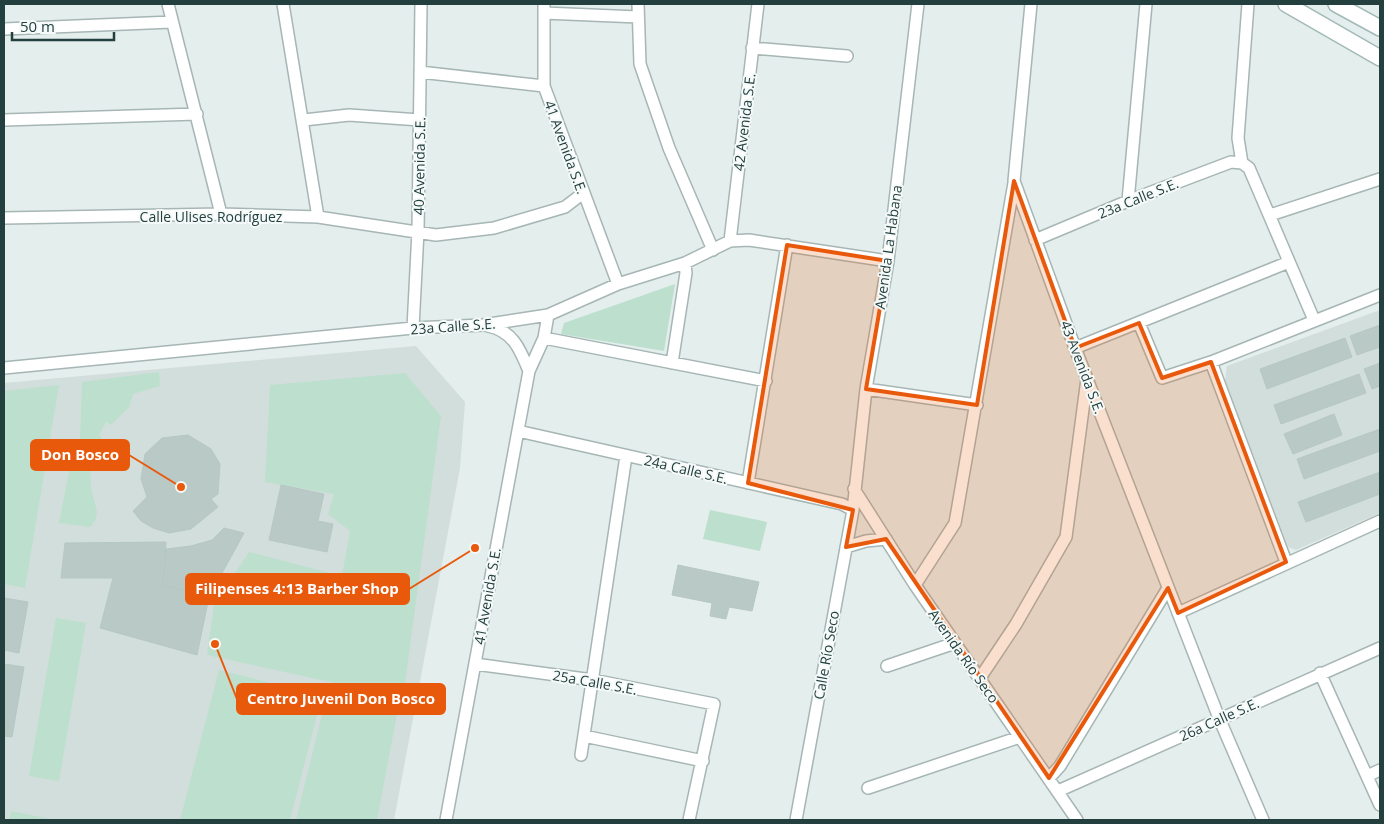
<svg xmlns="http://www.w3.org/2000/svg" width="1384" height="824" viewBox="0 0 1384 824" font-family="'Open Sans',sans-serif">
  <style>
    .built { fill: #d2dedb }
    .green { fill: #bddfce }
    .building { fill: #b9c9c5; stroke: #b6c8c4 }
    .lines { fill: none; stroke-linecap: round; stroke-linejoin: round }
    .street-casing { stroke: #a6b6b5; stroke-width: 14 }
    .secondary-casing { stroke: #a2bab7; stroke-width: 18 }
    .street { stroke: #fff; stroke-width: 11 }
    .secondary { stroke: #fff; stroke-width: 15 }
    .marked { fill: #e8590c; fill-opacity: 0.2; stroke: #e8590c; stroke-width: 4; stroke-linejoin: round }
    .labels { text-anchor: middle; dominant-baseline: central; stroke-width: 4; stroke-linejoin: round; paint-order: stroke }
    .street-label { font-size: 14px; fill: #23403f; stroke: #f5faf9 }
    .leader { fill: none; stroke: #e8590c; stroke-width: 2 }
    .callout-dot { fill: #e8590c; stroke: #f5faf9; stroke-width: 2 }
    .callout { fill: #e8590c; stroke: #e8590c; stroke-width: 2 }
    .callout-label { font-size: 15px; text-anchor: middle; font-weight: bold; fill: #fff }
  </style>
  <rect width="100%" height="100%" fill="#e4eeec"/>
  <path class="built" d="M1380,310V513L1296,550L1288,547L1225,381L1227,366Z
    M416,346L465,402L460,468L394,820H4V383Z"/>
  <path class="green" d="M675,284L664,351L561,334L564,323Z
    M159,372L160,386L133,394L129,407L111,425L106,422L99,435L102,439H80L82,382Z
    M405,373L441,416L403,698L207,655L214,605L249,552L342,576L350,531L328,514L334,494L265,482L270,385Z
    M59,385L25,588L4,584V391Z
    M70,467L90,469C91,477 90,485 92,493C95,507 102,514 90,527L59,523Z
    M710,510L767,522L760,551L703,539Z
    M56,618L86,623L59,781L29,776Z
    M219,670L322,696L290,820H180Z
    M326,698L397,714L377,820H296Z
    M11,811L55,820H9Z"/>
  <path class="building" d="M1380,325V347L1357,355L1350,336Z
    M1345,338L1352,357L1267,389L1260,369Z
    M1380,363V386L1372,389L1364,369Z
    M1359,374L1366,393L1281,424L1274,405Z
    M1334,414L1342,435L1293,454L1284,434Z
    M1380,429V451L1304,479L1297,459Z
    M188,435L211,449L220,464L218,494L211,499L218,507L191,529L169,533L153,528L141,521L133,511L147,497L141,479L145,454L162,438Z
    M1380,472V494L1306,522L1298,502Z
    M281,485L324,494L318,521L333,524L327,552L269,540Z
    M224,528L244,533L209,597L163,585L166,549L191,546L212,540Z
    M166,542L163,585L209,597L197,655L100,628L113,578H61L65,543Z
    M678,565L759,582L752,611L729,607L726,619L710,616L712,603L672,595Z
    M4,598L28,602L19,653L4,650Z
    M4,664L24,667L12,737L4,736Z"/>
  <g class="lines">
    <defs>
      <path id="street" d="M168,4L221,214
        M283,4L318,217
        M544,4V86L618,284
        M638,4L640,64L669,148L713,250
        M1031,4L1014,181L1075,348L1219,718L1263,820
        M1248,4L1238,138L1242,163L1249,168L1314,320
        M544,13L638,17
        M4,29L172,22
        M752,48L847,56
        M420,72L544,86
        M4,120L197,114
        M304,120L349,115L420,120
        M1128,201L1146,4
        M1270,215L1380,179
        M4,218L221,214L318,217L436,235L494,228L565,207L582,194
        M1035,240L1128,201L1231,162L1242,163
        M730,241L758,4
        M1139,323L1162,378L1211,362L1380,295
        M488,326C513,331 520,349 529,371
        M413,328L418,231L421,4
        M544,338L766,381
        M1075,348L1289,262
        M1211,362L1286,562
        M672,363L686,273L685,263
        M4,368L413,328L483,325L548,315L618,284L685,263L730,241L749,240L888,261
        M866,389L977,405
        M518,431L842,504L853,510
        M748,483L787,245
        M854,489L915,585L1077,820
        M846,547L866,541L886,539
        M915,585L955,523L1014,183
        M1178,613L1380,521
        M475,664L593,680L714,704L689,820
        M887,666L955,643
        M1320,673L1380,805
        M980,678L1016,624L1066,537L1087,379
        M584,736L703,761
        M581,755L626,456
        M1367,776L1380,770
        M1049,778L1060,766L1168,588
        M868,788L1020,737
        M1058,791L1380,648
        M446,820L529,371L544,338L548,315
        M796,820L853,510L866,389L888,261L918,4"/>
      <path id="secondary" d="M1286,4L1380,58
        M1336,4L1380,28"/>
    </defs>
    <use href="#street" class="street-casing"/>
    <use href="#secondary" class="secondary-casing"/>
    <use href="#street" class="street"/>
    <use href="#secondary" class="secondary"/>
  </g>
  <path class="marked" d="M1014,181L1075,348L1139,323L1162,378L1211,362L1286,562L1178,613L1168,588L1049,778L886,539L846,547L853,510L748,483L787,245L888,261L866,389L977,405Z"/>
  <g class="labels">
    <g class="street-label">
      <text transform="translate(744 122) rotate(-83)">42 Avenida S.E.</text>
      <text transform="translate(566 147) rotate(70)">41 Avenida S.E.</text>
      <text transform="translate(419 166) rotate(-89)">40 Avenida S.E.</text>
      <text transform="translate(1138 198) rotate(-22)">23a Calle S.E.</text>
      <text x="211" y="216">Calle Ulises Rodríguez</text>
      <text transform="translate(888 247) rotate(-82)">Avenida La Habana</text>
      <text transform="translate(453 326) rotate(-4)">23a Calle S.E.</text>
      <text transform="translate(1083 367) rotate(69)">43 Avenida S.E.</text>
      <text transform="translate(686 469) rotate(13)">24a Calle S.E.</text>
      <text transform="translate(487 596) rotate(-80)">41 Avenida S.E.</text>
      <text transform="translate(826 655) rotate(-80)">Calle Río Seco</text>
      <text transform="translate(964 656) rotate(55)">Avenida Río Seco</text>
      <text transform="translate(595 682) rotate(10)">25a Calle S.E.</text>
      <text transform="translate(1219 719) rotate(-24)">26a Calle S.E.</text>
    </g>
  </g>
  <path class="leader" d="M181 487L129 455M475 548L409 589M215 644L237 699"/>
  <g class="callout-dot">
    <circle cx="181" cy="487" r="5"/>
    <circle cx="475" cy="548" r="5"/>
    <circle cx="215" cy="644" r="5"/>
  </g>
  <g class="callout">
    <rect x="31" y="440" width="98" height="30" rx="5"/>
    <rect x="186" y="574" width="223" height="30" rx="5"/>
    <rect x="237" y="684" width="208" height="30" rx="5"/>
  </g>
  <g class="callout-label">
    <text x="80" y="460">Don Bosco</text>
    <text x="297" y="594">Filipenses 4:13 Barber Shop</text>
    <text x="341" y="704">Centro Juvenil Don Bosco</text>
  </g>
  <rect width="1384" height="824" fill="none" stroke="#23403f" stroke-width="10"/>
  <path d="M12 32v8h102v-8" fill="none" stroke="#23403f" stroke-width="2.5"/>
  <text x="20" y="32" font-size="15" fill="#23403f" stroke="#f5faf9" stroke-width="4" paint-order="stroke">50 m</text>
</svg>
